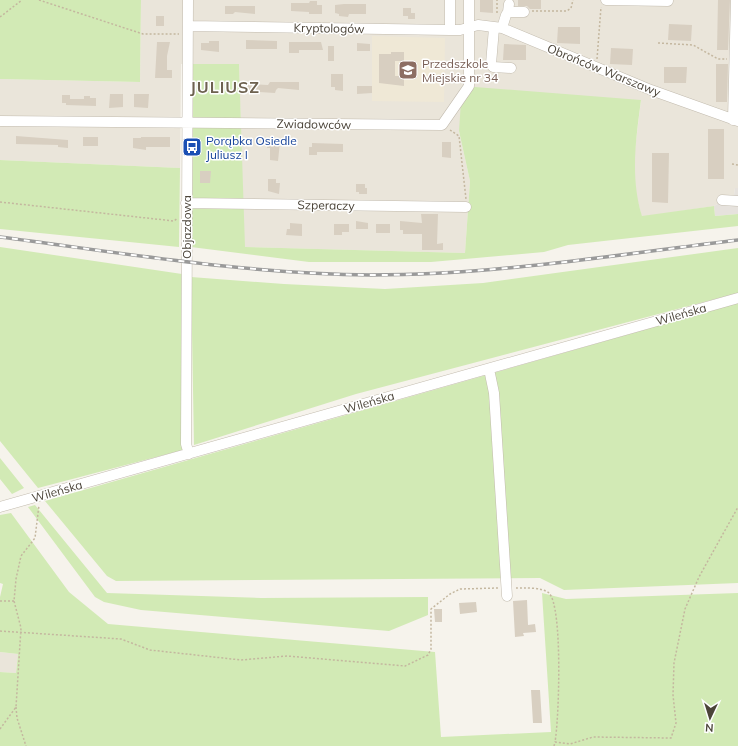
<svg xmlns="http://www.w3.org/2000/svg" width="738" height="746" viewBox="0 0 738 746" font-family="Mulish,sans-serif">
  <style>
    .residential { fill: #eae5da }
    .industrial { fill: #e6e2dd }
    .education { fill: #efe8d6 }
    .green { fill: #d2eab5 }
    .building { fill: #d8cfc1 }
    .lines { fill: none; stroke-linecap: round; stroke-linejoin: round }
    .minor-casing { stroke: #c2bbae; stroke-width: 11 }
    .path { stroke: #c4b79f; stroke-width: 1.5; stroke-dasharray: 2 2; stroke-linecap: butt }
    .minor { stroke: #fff; stroke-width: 10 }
    .rail-casing { stroke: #9a9a9a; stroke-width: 3.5 }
    .rail { stroke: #fff; stroke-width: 2; stroke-dasharray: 6; stroke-linecap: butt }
    .labels { text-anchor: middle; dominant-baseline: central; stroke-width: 3; stroke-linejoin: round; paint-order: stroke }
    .street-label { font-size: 12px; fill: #4b4439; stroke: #fff }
    .education-label { font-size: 12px; fill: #785e54; stroke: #fff; text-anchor: start }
    .transit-label { font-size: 12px; fill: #164399; stroke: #fff; text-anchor: start }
    .district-label { font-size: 16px; font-weight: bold; letter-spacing: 1px; fill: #6e6250; stroke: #fff }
  </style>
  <rect width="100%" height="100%" fill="#f6f3ec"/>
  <path class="residential" d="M141,0H738V188H735L734,195L714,206L642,217L635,191L634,158L641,100L459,131L470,181L465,253L244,247L239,64H181L180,168L0,160V79L140,82Z
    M0,652L18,654L16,673L0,672Z"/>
  <path class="industrial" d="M735,188H738V214L715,216L714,206L734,195Z"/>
  <path class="education" d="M372,36L445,38L444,102L372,101Z"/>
  <path class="green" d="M0,0H141L140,82L0,79Z
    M192,64H239L245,247L465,253L470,181L459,131L462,86L641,100C636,139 630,177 642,216L714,206L715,216L738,214V226L568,245L544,252L431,262H309L191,247Z
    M0,160L180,168L179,247L0,229Z
    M0,247L182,274L183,450L38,488L0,441Z
    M738,248V293L356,394L194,445L191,277L284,284L385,289L483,283Z
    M738,303V583L564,590L540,578L116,581L107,576L45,501Z
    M0,458L24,488L12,494L0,479Z
    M35,505L107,593L261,598L428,597V615L389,631L141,610L104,602L95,597L28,507Z
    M11,513L69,592L108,624L435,652L441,737L551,732L542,593L566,599L738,593V746H0V672L16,673L18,654L0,652V597L3,584L0,583V515Z"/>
  <path class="building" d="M480,0H493V13L480,12Z
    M518,0H541V9H530L527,6H518Z
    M718,0H730L728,50H717Z
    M310,1H317V5H322V14H309V12L291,11V3H309Z
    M344,4H366V14H349L348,17L339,16V14L335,13V5Z
    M225,6H255V14L235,12L233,14H225Z
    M403,8H411V13H415V19H408V16H403Z
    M156,16H164V26H156Z
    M669,24L692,25L691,41L668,40Z
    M558,27H580V44L557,43Z
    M246,40L277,41V49H246Z
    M209,41H219V52L201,50V43H209Z
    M157,42H170L167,56V70H172V78H155Z
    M289,42H321L323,50H299V53H289Z
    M357,43L370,44V51H357Z
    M504,44L526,45V60H503Z
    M328,46H334V61H328Z
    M611,48L633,49L632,65L610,64Z
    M391,52H404V61H395V76H404V86L379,83V54H391Z
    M716,64H728L727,102H716Z
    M664,67H687L686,83H664Z
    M331,74H343V91L335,90V87H331Z
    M270,82H299V90L278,88L276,90L275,93L259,92V95L246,93V84L268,85Z
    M357,86H372V93L357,94Z
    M110,94H123V107L109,108Z
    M134,94H149L148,108L134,107Z
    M62,95H70V99H84V96H90V98H96V106L66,105V103H62Z
    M708,129H724V179H708Z
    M16,136L68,140V148L58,147V145L16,144Z
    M83,137H98V146H83Z
    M141,137H170V147H146V150L133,148V138H141Z
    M268,140H276V142H280L278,161L270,160V148H267Z
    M442,142H451V158L442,157Z
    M312,143L343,144V152H317V155H309V147H312Z
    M652,153H669L668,203L652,202Z
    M200,171H211L210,183H200Z
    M268,179H276V183H280L279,194L268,191Z
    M356,184H365V188H367V194H359V192H356Z
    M421,214H438L437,244L443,243V250H422V234H403V230H400V221L422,223Z
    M356,221L368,223V229H356Z
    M290,223L302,224V236L286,235L287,229H290Z
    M334,224H349V232H342V235H334Z
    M376,224H390V233H376Z
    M527,600L528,625L535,624L536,632L523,633L524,636L515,637L513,601Z
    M476,602L477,612L460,614L459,603Z
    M434,609H442V622H435Z
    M531,690H540L542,723H533Z"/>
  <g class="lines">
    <defs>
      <path id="minor" d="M188,0L186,444L189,454
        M606,0L668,1
        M508,12H524
        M188,26L450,30H460L478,25L502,28L651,90L738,121
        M494,28L491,64L493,67L511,68
        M502,28L506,15L508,12L509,4
        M450,30V0
        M733,120L736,0
        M0,121L442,125L469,86V0
        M722,200L738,201
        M186,203L466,207
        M489,369L494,393L507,596
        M0,507L738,298"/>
    </defs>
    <use href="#minor" class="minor-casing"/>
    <path class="path" d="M39,0L143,34H179
      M532,11H567L571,8L573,0
      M497,13V0
      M0,17L22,0
      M658,43L693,45L718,59H727
      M597,59L601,7
      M450,130L459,136L466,199
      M732,164L738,165
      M0,202L174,221L178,218
      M516,588C524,588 542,587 549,593C563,607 559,720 555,742
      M0,601H14
      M0,631L121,639L150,650L241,660L287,656L405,666L428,655L431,649V609L450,594L460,589L498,588
      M16,707L17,718L26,746
      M0,729L16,707L21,628L14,601L16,579L21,556L35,538L39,505
      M554,746L555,742L570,744L593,737L671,738L676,723L673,695L674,663L685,609L699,577L738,507"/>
    <use href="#minor" class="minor"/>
    <defs>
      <path id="rail" d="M0,237C123,253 246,274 371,275C494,275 616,255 738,240"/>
    </defs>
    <use href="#rail" class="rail-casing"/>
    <use href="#rail" class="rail"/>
  </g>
  <defs>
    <symbol id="school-square" viewBox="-11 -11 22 22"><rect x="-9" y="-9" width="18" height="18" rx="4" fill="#8d6e63" stroke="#fff"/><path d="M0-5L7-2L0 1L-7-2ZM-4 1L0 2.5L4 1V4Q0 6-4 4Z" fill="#fff"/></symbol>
    <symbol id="bus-square" viewBox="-11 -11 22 22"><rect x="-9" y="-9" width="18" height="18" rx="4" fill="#1a4fb4" stroke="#fff"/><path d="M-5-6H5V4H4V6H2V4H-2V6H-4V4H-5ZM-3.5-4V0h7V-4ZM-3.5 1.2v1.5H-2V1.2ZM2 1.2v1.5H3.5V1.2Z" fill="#fff"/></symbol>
  </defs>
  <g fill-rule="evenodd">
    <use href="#school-square" x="397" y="59" width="22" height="22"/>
    <use href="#bus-square" x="181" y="136" width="22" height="22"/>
  </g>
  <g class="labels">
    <g class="street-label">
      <text transform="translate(329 28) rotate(1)">Kryptologów</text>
      <text transform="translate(604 70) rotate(22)">Obrońców Warszawy</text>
      <text transform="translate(314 124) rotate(1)">Zwiadowców</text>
      <text transform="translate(326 205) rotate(1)">Szperaczy</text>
      <text transform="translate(186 227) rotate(-90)">Objazdowa</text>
      <text transform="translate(681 314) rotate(-16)">Wileńska</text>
      <text transform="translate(369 402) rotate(-16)">Wileńska</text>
      <text transform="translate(57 491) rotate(-16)">Wileńska</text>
    </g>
    <g class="education-label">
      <text x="422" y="63">Przedszkole<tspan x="422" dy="14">Miejskie nr 34</tspan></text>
    </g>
    <g class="transit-label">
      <text x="206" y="140">Porąbka Osiedle<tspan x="206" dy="14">Juliusz I</tspan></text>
    </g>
    <g class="district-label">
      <text x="225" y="87">JULIUSZ</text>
    </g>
  </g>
  <g transform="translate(710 718) rotate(184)" stroke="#ffffff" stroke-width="3" paint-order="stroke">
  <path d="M0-3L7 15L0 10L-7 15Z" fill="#4b4439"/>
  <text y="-6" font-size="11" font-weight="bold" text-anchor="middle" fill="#4b4439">N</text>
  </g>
</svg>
